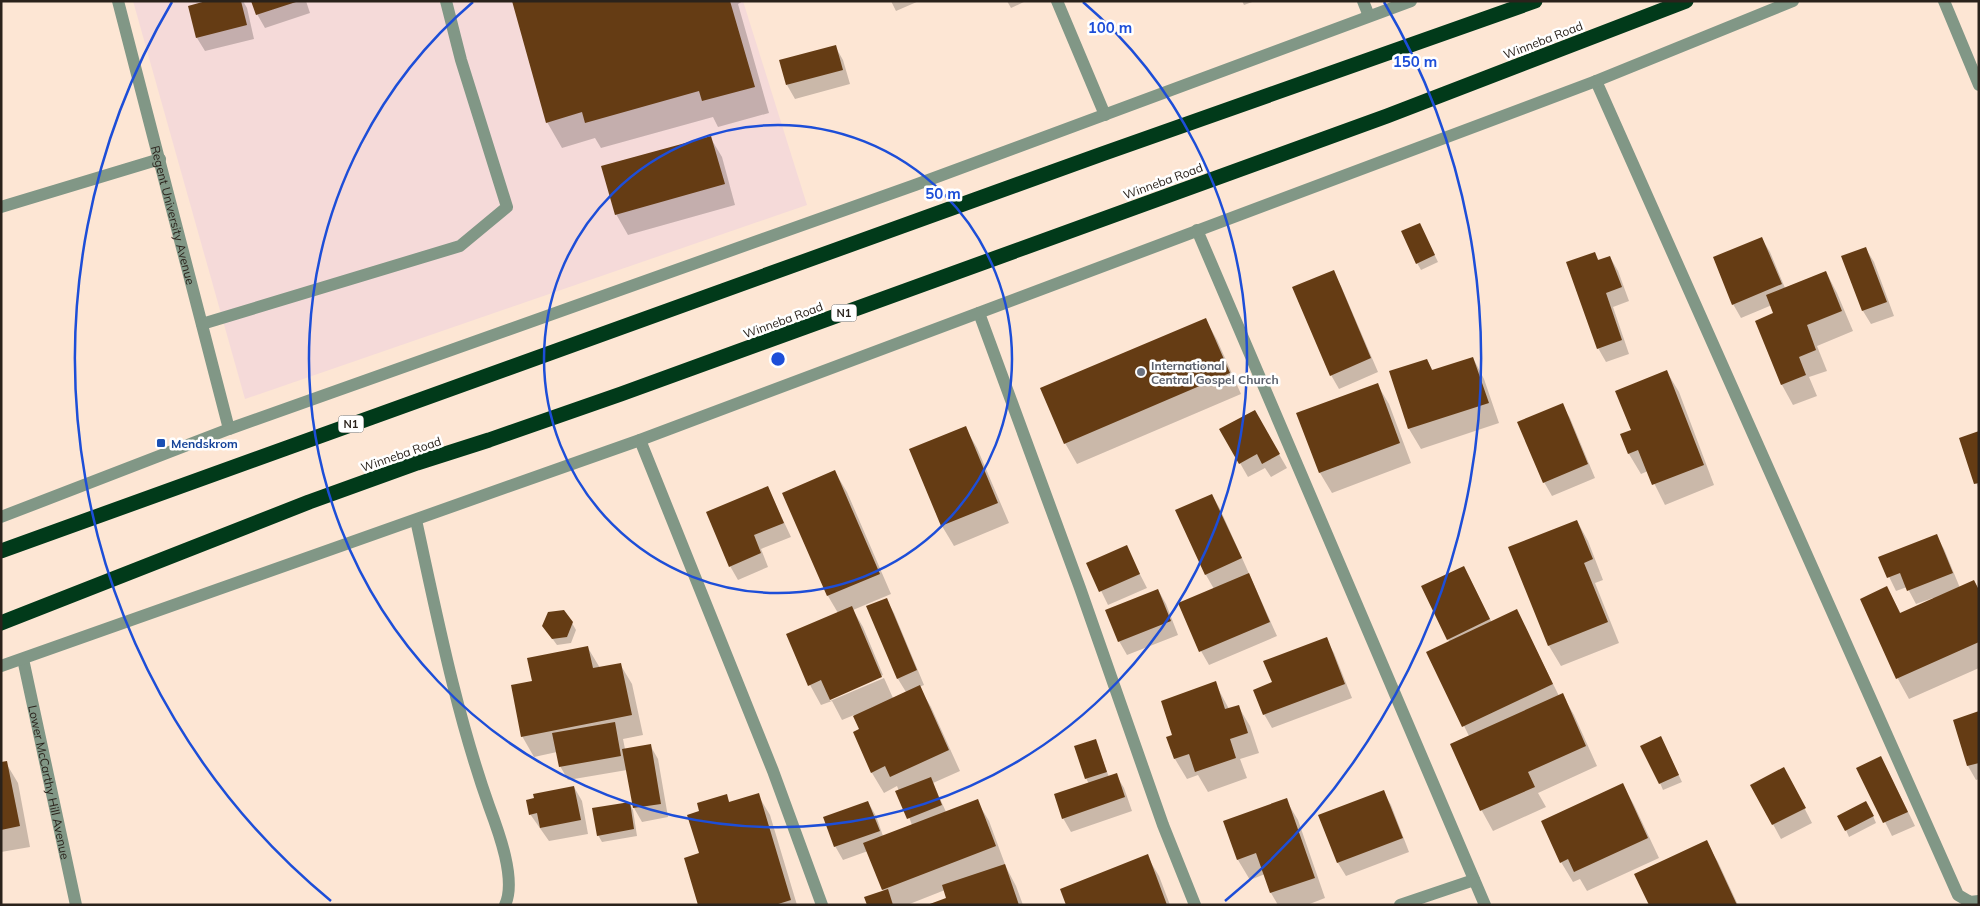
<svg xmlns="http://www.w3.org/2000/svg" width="1980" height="906" viewBox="0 0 1980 906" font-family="Mulish,sans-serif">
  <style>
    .education { fill: #f5dad9 }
    .shadow { fill: #0003 }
    .building { fill: #653c14 }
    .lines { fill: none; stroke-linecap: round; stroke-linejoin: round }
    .minor { stroke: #819786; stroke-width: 12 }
    .highway { stroke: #013a1a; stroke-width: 15 }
    .ring { fill: none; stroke: #1d4ed8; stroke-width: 2.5 }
    .worship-dot { fill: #6b7280; stroke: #fff; stroke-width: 2 }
    .transit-dot { fill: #1a4fb4; stroke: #fff; stroke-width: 2 }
    .labels { text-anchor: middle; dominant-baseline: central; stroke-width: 5; stroke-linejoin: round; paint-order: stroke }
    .shield { fill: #fff; stroke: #6a645f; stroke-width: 1 }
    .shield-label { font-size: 11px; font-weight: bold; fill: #2a221b }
    .street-label { font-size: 12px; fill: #2a221b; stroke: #fff }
    .worship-label { font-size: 12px; font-weight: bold; fill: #5b616d; stroke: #fff; text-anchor: start }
    .transit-label { font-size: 12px; font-weight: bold; fill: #164399; stroke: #fff; text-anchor: start }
    .centre { fill: #1d4ed8; stroke: #fff; stroke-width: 2.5 }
    .ring-label { font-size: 15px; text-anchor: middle; font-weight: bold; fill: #1d4ed8; stroke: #fff; stroke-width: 5; stroke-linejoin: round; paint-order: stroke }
  </style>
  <rect width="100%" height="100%" fill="#fde6d4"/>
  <path class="education" d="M133,1H743L807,205L245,399Z"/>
  <path class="shadow" d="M211,1H243L247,8L254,39L205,51L197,38Z
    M252,1H306L310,13L265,28L257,14Z
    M513,1H743L738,4L769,113L718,127L713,117L601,148L595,138L562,148L547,122Z
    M891,1H919L896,11Z
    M1007,1H1026L1011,8Z
    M1242,1H1255L1244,5Z
    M835,46L843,60L850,84L795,99L787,85Z
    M710,137L722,157L735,205L628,235L616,214Z
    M1423,231L1438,262L1421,270L1417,263Z
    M1762,239L1770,252L1785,288L1826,272L1837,293L1853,331L1817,346L1827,371L1809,377L1817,396L1793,405L1782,385L1756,321L1775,313L1772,305L1741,318L1733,304Z
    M1866,249L1874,262L1894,316L1871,324L1863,311L1843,257Z
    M1595,253L1599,261L1610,257L1618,271L1629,301L1613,307L1629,354L1606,362L1598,348Z
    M1333,272L1341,286L1378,372L1339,389L1331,375Z
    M1206,320L1217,340L1241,394L1077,464L1065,443Z
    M1473,358L1484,379L1499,423L1421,449L1409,429L1391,372L1427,360L1433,371Z
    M1667,372L1679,392L1714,485L1665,505L1648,471L1641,474L1629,454L1622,434L1632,431Z
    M1377,384L1389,404L1411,463L1332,493L1320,473L1298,414Z
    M1562,405L1570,418L1595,478L1552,496L1544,482Z
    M1254,411L1287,468L1271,477L1265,468L1248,477L1221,430Z
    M965,427L977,448L1009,523L954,546L942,526L910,450Z
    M1979,433V490L1960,439Z
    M835,472L847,492L891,594L853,610L863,627L883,675L830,698V701L884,678L893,698L906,692L898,679L868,607L886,599L894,613L924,685L919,687L931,707L960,771L933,783L946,812L977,801L989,821L1006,867L1016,886L1023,905H931L948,899L945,890L907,905H868L884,892L868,851L843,860L835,846L868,802L876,816L883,836L912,825L897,786L884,793L872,773L854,732L860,730L854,715L842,720L832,701L821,705L810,685L838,613L828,596L784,493Z
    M768,488L791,537L761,549L768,567L738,580L730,566Z
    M1212,495L1220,509L1277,636L1209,665L1201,651L1214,589L1206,575Z
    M1577,521L1588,541L1603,580L1595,583L1619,643L1561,666L1549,646Z
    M1936,535L1944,549L1960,588L1979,590V668L1909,699L1898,679L1861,600L1887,588L1901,614L1933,600V598L1916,604L1907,587L1896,591L1880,558Z
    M1126,547L1147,588L1108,605L1088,564Z
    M1464,567L1492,623L1517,611L1559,696L1562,694L1574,715L1597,766L1538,793L1546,807L1493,831L1482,811L1451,744L1469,736L1428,653L1450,643L1448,639Z
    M1158,590L1166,604L1178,635L1127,655L1119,641Z
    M572,623L576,630L571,643L557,645L543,626Z
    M1326,639L1334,653L1352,698L1272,728L1264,714L1273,683Z
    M588,648L600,668L620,664L632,684L643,735L623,739L625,749L650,745L658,759L668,817L642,822L634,808L627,770L568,780L560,766L557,752L534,757L522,736L534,682Z
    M1215,683L1229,709L1238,706L1250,726L1259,753L1240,759L1247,778L1208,792L1198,775L1187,779L1175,759L1174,735Z
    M1979,713V779L1976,780L1968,766L1954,721Z
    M1095,740L1109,777L1116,775L1124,788L1132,811L1071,832L1063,818L1089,784L1086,778Z
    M1664,744L1682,782L1663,790L1660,783Z
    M1,763H6L18,783L30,847L1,852Z
    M1858,768L1888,771L1915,826L1892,836Z
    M1791,782L1812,823L1781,839L1752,785Z
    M1623,785L1634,805L1659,858L1587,891L1580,879L1573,882L1561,862Z
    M574,787L582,801L588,834L549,841L530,814Z
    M1383,792L1391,805L1409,852L1346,876L1338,863L1320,816Z
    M758,795L770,815L797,905H699L701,812L726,796L730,803Z
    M1286,800L1298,820L1325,898L1307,905H1278L1271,893L1265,874L1250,880L1238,860L1224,822Z
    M629,803L633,810L637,836L602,842L598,835Z
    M1870,809L1876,823L1849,837L1846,830Z
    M1706,842L1718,862L1738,905H1650Z
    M1147,856L1159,876L1170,905H1068Z"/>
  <path class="building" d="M206,1H241L247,25L196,38L188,6Z
    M251,1H296V2L256,15Z
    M512,1H730L755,87L702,101L699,91L585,123L582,112L546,123Z
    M836,45L843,70L786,85L779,60Z
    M711,136L725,184L615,215L601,166Z
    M1420,223L1435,255L1416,264L1401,231Z
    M1762,237L1782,284L1732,305L1713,257Z
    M1866,247L1887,302L1862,311L1841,256Z
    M1595,252L1598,260L1610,256L1622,287L1606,293L1622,340L1597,349L1566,262Z
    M1334,270L1371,358L1330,376L1292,287Z
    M1826,271L1842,311L1807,325L1816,350L1799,357L1806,375L1781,385L1755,321L1773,313L1766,295Z
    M1206,318L1230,373L1064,444L1040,388Z
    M1473,357L1489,403L1408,429L1389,371L1427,359L1432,370Z
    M1667,370L1704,465L1652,485L1638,450L1628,454L1620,434L1631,430L1615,391Z
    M1378,383L1400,443L1319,473L1296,413Z
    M1563,403L1588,464L1543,483L1517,422Z
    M1255,410L1280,454L1262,464L1257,454L1239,464L1219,429Z
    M966,426L998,503L941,526L909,449Z
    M1979,431V483L1974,484L1959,438Z
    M835,470L880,574L827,596L782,493Z
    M768,486L784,523L754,535L761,553L729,567L706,512Z
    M1212,494L1242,558L1205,575L1175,510Z
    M1577,520L1593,559L1584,563L1608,622L1548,646L1508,547Z
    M1937,534L1953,573L1907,591L1900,573L1887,578L1878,557Z
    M1127,545L1140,574L1099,592L1086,563Z
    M1464,566L1490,619L1447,640L1421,586Z
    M1249,573L1270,622L1199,652L1178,603Z
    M1974,580L1979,590V642L1896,679L1860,599L1887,586L1900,613Z
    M1158,589L1171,621L1118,642L1105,610Z
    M887,598L917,670L897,679L866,606Z
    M852,606L882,677L830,700L821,680L808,686L786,634Z
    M1517,609L1553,684L1462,727L1426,652Z
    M564,610L573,622L567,637L552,639L542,626L548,612Z
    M1327,637L1345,684L1263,715L1253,690L1272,682L1263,661Z
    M588,646L593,668L621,663L632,715L521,737L511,685L532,681L527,658Z
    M1216,681L1225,709L1239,705L1248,733L1230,739L1236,758L1195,772L1189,754L1174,759L1166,737L1172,735L1161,701Z
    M920,685L949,750L890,777L885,766L871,773L853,732L859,729L853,716Z
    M1563,693L1586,746L1528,772L1535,787L1480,811L1450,744Z
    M1979,711V763L1967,766L1953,720Z
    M615,722L621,756L559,767L552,733Z
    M1661,736L1679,775L1659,784L1640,746Z
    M1096,739L1107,772L1085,779L1074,746Z
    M651,744L661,804L633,808L622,749Z
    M1881,756L1908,812L1883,823L1856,768Z
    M7,761L20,826L1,830V762Z
    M1784,767L1806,808L1772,825L1750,785Z
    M1117,773L1125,797L1062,819L1054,794Z
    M931,777L942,805L907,819L895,791Z
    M1623,783L1648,838L1574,872L1568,859L1560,863L1541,821Z
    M574,786L581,820L540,828L537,813L529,815L526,800L534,798L533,794Z
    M1384,790L1403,838L1337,863L1318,815Z
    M759,793L791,900L775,905H698L684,858L699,853L687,815L699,811L697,803L727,794L729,802Z
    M1287,798L1315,878L1270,893L1256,853L1237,860L1223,821Z
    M978,799L996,846L882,890L863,843Z
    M868,801L880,831L834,847L823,817Z
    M1866,801L1874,816L1845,831L1837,816Z
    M630,802L634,829L597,836L592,808Z
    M1707,840L1737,905H1649L1634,874Z
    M1148,854L1167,905H1066L1060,889Z
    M1005,864L1019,905H927L946,898L942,885Z
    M888,889L893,905H867L864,897Z"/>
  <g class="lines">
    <g class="minor">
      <path id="s1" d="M118,1L229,429"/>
      <path d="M1057,1L1105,115"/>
      <path d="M1363,1L1369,16"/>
      <path d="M1944,1L1979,85"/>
      <path d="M1596,81L1958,895L1970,902L1979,901"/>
      <path d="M1,207L160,159"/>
      <path d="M1197,230L1485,905"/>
      <path d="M979,313L1080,588L1163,825L1195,905"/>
      <path d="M202,324L460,246L507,207L461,60L446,1"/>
      <path d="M640,440L773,771L822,905"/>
      <path d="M1,517L229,429L915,185L1411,1"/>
      <path d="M416,520C437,616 456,713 489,806C498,830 517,880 505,905"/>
      <path id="s2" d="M23,659L76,905"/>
      <path d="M1,666L640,440L1596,81L1793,1"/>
      <path d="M1400,905L1474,880"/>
    </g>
    <path class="highway" d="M1,551L1102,154L1535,1
      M1,623L309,502L417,463L489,440L621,394L1387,116L1686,1"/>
  </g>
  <g class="ring">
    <circle cx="778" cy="359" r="234"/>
    <path d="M1083 2A469 469 0 1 1 473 2"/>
    <path d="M331 901A703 703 0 0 1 172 2M1384 2A703 703 0 0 1 1225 901"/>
  </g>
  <circle class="worship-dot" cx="1141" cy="372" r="5"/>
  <rect class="transit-dot" x="156" y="438" width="10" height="10" rx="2.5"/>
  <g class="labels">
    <g class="shield">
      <rect x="831.5" y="304.5" width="25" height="17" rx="4"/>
      <rect x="338.5" y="415.5" width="25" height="17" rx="4"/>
    </g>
    <g class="shield-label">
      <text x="844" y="313">N1</text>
      <text x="351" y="424">N1</text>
    </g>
    <g class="street-label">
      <text transform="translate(1543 40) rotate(-21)">Winneba Road</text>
      <text transform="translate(1163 181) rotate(-20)">Winneba Road</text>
      <text stroke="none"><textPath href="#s1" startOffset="221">Regent University Avenue</textPath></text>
      <text transform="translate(783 320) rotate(-20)">Winneba Road</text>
      <text transform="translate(401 454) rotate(-19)">Winneba Road</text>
      <text stroke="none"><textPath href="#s2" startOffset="126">Lower McCarthy Hill Avenue</textPath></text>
    </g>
    <g class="worship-label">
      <text x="1151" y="365">International<tspan x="1151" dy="14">Central Gospel Church</tspan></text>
    </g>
    <g class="transit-label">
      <text x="171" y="443">Mendskrom</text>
    </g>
  </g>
  <circle cx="778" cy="359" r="8" class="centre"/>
  <g class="ring-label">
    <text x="1110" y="33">100 m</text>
    <text x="1415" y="67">150 m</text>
    <text x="943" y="199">50 m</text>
  </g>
  <rect width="1980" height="906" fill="none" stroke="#2a221b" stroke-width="5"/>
</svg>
